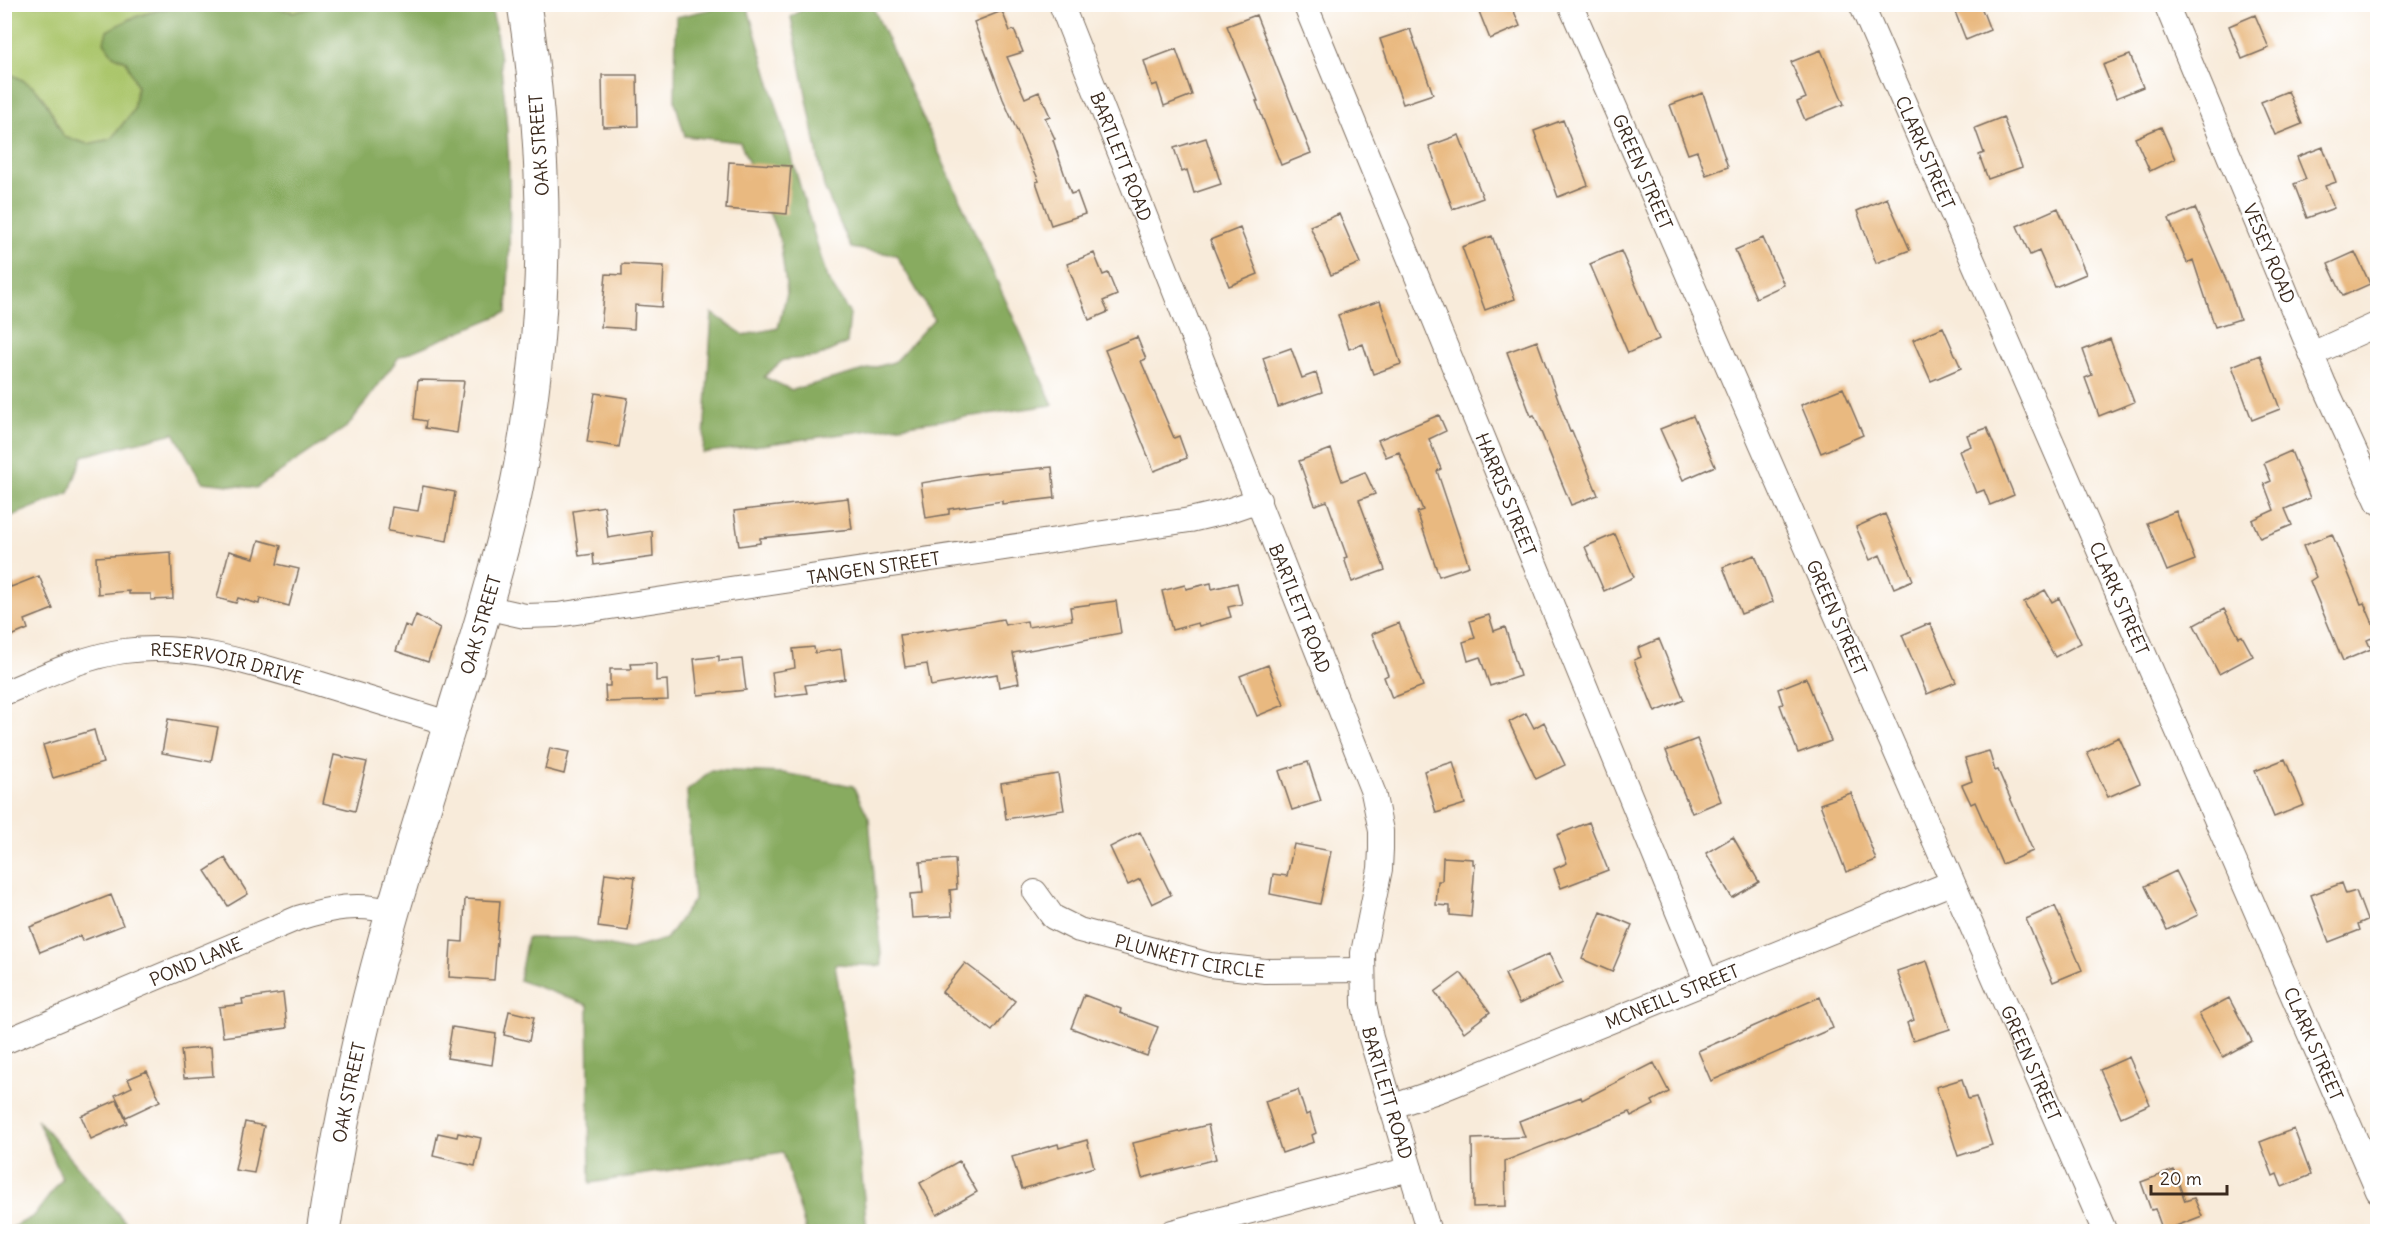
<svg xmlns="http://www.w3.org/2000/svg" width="2382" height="1236" viewBox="0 0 2382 1236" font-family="Delius,sans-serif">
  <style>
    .green { fill: #abc66c; stroke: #737845; stroke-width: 1.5 }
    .forest { fill: #88ab60; stroke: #626a3f; stroke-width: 1.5 }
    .building { fill: #e9b980 }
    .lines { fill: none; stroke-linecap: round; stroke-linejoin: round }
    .street-casing { stroke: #7d6e60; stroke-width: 26 }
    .secondary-casing { stroke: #7d6e60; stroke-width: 35 }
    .street { stroke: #fff; stroke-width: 24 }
    .secondary { stroke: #fff; stroke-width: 33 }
    .labels { text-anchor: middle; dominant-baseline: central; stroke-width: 5; stroke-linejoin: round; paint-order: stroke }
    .street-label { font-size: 18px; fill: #3b2a1e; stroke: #fff }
  </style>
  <rect width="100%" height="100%" fill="#fff"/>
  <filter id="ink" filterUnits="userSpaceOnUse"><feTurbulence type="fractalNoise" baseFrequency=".0167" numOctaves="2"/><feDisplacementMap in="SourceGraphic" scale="12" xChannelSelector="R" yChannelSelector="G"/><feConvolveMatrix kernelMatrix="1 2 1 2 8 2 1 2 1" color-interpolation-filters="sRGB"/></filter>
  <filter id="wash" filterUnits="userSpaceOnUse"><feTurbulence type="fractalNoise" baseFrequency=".008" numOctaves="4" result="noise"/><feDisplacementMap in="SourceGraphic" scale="24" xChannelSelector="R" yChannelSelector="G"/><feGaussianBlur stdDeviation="1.35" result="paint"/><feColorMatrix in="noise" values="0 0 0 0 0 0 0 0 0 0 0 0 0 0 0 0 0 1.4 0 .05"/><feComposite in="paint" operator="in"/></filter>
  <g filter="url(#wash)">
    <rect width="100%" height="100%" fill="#f8ebda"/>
    <path class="green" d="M4,5H201L168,7L128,19L113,55L126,61L137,86L133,111L111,139L88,144L64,137C46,102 44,87 5,72Z
      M256,5H328L295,12Z"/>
    <path class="forest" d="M201,4L256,5L295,12L328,4L491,5C511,106 512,209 507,312L399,357L348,426L256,488L202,482L174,433L83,456L69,493L5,519V72C45,87 45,102 64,137L88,144L111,139L133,111L137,86L126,61L113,55L104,42L107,31C137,13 167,7 201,4Z
      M729,5H747L827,278L850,314L847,343L817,357L783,360L764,377L792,390L894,362L934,319L896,255L851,248L824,187L791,17L809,5H872L1053,405L703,453L712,313L744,335L778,328L787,293L780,239L740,142L685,136L675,102L676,17Z
      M711,770L783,773L853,786L869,818L882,966L835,964L853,1079L867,1231H806L783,1152L590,1183L588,1005L519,980L527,938H575L628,950L666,939L694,900L687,791Z
      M37,1119L133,1231H6L34,1216L62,1179Z"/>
    <g id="blocks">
      <path class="building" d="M1476,4H1511L1520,26L1490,39Z
        M1952,4H1980L1990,30L1966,40Z
        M1002,11L1010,31L1014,30L1023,52L1007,57L1025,98L1039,92L1050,116L1045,118L1055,139L1053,140L1071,194L1077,192L1085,214L1051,225L1036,182L1039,181L1003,99L974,22Z
        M1256,15L1311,153L1281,165L1256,101H1258L1227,26Z
        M2255,15L2269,48L2242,59L2229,26Z
        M1410,29L1433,94L1403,104L1380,39Z
        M1176,49L1192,95L1164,106L1157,84L1152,86L1144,61Z
        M1821,50L1844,104L1805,120L1797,102L1806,98L1791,62Z
        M2130,55L2143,87L2116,98L2103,65Z
        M602,75H637L638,126L603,127Z
        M2288,91L2302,124L2275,135L2261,102Z
        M1703,93L1728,167L1706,175L1697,151L1688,154L1670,105Z
        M2003,117L2022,167L1988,179L1979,155L1984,153L1975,128Z
        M1563,120L1588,185L1558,197L1534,131Z
        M2161,127L2175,159L2150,171L2135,138Z
        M1459,135L1483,198L1453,209L1429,146Z
        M1206,138L1221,184L1194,193L1187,170L1182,172L1174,148Z
        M2323,147L2336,182L2325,186L2334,208L2307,218L2294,184L2306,179L2297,157Z
        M729,162L791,166L787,214L726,209Z
        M1887,198L1910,250L1876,263L1857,211Z
        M2058,208L2086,274L2055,287L2039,251L2030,255L2017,226Z
        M2195,208L2228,284L2240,319L2215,327L2193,260L2187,263L2169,219Z
        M1339,214L1360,263L1331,275L1310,226Z
        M1240,228L1258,274L1229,286L1210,240Z
        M1492,236L1515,299L1485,310L1462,247Z
        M1763,238L1784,285L1756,298L1735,250Z
        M1621,251L1659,339L1628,353L1590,264Z
        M2355,252L2370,284L2343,296L2328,264Z
        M1094,253L1103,275L1108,273L1117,295L1103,301L1108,312L1089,320L1067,264Z
        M622,264L664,266L662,307L635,305L634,329L601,327L606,274L622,275Z
        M1380,301L1401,364L1373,374L1363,344L1349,349L1338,315Z
        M1943,327L1961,368L1931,381L1913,340Z
        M1137,337L1146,359L1141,361L1174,438L1179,436L1187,458L1154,471L1105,350Z
        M2110,339L2134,402L2099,416L2085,378L2092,375L2083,350Z
        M1537,341L1570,432L1572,431L1598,495L1571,505L1534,415L1531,416L1507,352Z
        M1291,348L1302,378L1316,373L1322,392L1278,407L1263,358Z
        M2260,355L2280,409L2252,420L2232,366Z
        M418,380L464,381L457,433L425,428L426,421L414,419Z
        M1843,388L1863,435L1821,453L1801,405Z
        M595,393L628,398L619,447L587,442Z
        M1439,415L1446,431L1429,439L1441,469L1437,471L1469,566L1439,576L1417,512L1423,510L1399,452L1386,457L1378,440Z
        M1693,416L1715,466L1683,480L1660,429Z
        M1987,428L2014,495L1990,505L1984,490L1976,493L1959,451L1971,446L1967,435Z
        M1331,449L1342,481L1365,472L1375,494L1359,500L1385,570L1352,582L1344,558L1347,557L1327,501L1315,505L1299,461Z
        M2291,451L2310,498L2285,509L2292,525L2260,538L2252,520L2274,510L2264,484L2271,481L2264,463Z
        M1052,467L1055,498L1002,504V501L949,509V514L926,518L921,483L976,474Z
        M423,486L455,492L447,541L388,531L392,507L418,511Z
        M848,498L852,529L760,538V543L739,546L734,511Z
        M604,506L608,538L652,531L653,557L594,565L593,554L579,556L573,511Z
        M2176,511L2195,560L2167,571L2147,523Z
        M1885,514L1913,580L1894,588L1880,555L1870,560L1856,527Z
        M1615,534L1634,577L1604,591L1585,547Z
        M2332,534L2361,604L2364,603L2378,635L2367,640L2371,649L2343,661L2310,581L2316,577L2303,546Z
        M259,540L281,546L277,564L299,569L289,606L260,598L259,604L238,598L236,603L217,598L229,551L254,558Z
        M171,552L173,599L151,600V594H129V591L98,594L96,557Z
        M1755,555L1773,602L1741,614L1723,567Z
        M5,572L11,587L39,576L53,609L25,620L28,629L4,639Z
        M1211,583L1212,589L1237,583L1242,604L1228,607L1231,617L1199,626L1198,623L1172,630L1162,591L1185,585L1186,589Z
        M2045,590L2052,602L2059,598L2081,643L2055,657L2024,602Z
        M1116,601L1121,633L1013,653L1019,683L999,687L997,674L931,686L927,664L905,667L900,635L947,628L948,629L1003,619L1005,625L1027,621L1028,627L1072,620L1070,607Z
        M2224,609L2239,637L2242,636L2253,656L2219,674L2194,625Z
        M416,615L440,628L428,662L396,651L405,625L411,628Z
        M1489,615L1494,631L1505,627L1520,676L1490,686L1480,657L1468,661L1463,642L1475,638L1470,621Z
        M1399,623L1423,686L1392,698L1384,677L1388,675L1372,634Z
        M1930,623L1956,682L1927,694L1902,635Z
        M1659,639L1684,700L1655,712L1634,660L1641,657L1638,648Z
        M814,647L815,653L841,649L845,679L805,685L807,693L775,697L772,672L795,668L793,649Z
        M719,656V661L742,659L746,690L698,695L694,659Z
        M656,663V681L667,680L668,700L606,702L605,686H610V669H632L631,664Z
        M1268,665L1284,705L1257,716L1240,676Z
        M1806,678L1831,741L1798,753L1780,705L1783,704L1778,689Z
        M1526,713L1534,728L1544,722L1565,765L1536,779L1509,722Z
        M168,719L218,727L211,762L162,753Z
        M94,730L103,763L53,778L43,745Z
        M2119,737L2140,783L2108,797L2087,752Z
        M1697,739L1721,801L1692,813L1666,751Z
        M550,748L569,752L564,774L545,769Z
        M1989,751L1995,771L1998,770L2033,851L2002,864L1975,802L1971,804L1962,785L1972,781L1965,758Z
        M334,755L367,762L355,811L323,803Z
        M2285,759L2304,805L2274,817L2255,771Z
        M1308,762L1321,801L1292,810L1279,771Z
        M1453,762L1465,804L1436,813L1424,771Z
        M1058,774L1064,810L1006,819L1001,783Z
        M1851,793L1876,860L1846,872L1820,804Z
        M1589,822L1608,870L1561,888L1554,869L1567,863L1557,835Z
        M1140,832L1171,895L1152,904L1140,879L1128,885L1110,847Z
        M1733,837L1759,882L1732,898L1706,853Z
        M1294,844L1331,851L1320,904L1270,894L1273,874L1287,876Z
        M1443,857L1473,859V864H1475L1471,917L1450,915V906L1436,905L1438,881H1442Z
        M225,858L248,894L228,906L205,871Z
        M955,859L957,889L950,890L952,916L912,918L910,894L923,893L920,862Z
        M2176,871L2198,915L2167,930L2145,886Z
        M605,873L635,877L628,931L598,927Z
        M2342,883L2346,894L2356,891L2367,920L2358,924L2360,930L2329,942L2311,895Z
        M111,895L123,925L82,941L80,936L40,952L30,927Z
        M465,899L500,901L494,980L449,977L451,941L463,942Z
        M2055,906L2082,970L2053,982L2026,919Z
        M1601,912L1632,925L1612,972L1582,959Z
        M1549,954L1563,983L1519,1004L1505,974Z
        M1927,961L1950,1029L1913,1041L1907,1023L1914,1020L1897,971Z
        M965,963L1015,1001L992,1031L942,992Z
        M1461,973L1490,1012L1464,1032L1435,992Z
        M283,993L287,1028L223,1037L219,1007L243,1004L242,999Z
        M1084,995L1121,1009L1120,1013L1158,1027L1147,1056L1071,1028Z
        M1820,997L1833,1028L1711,1081L1698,1051Z
        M2229,998L2252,1041L2223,1057L2199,1014Z
        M509,1011L534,1017L529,1041L504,1035Z
        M452,1027L496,1034L492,1065L447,1058Z
        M211,1047L213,1076L184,1078L181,1050Z
        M2129,1057L2150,1104L2121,1117L2100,1070Z
        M1654,1063L1669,1092L1652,1101L1654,1105L1632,1116L1630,1112L1505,1161L1506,1206L1473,1207L1472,1139L1525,1137L1519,1121L1581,1097L1582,1100Z
        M147,1071L160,1101L126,1117L115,1095L132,1087L128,1079Z
        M1962,1079L1968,1099L1976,1097L1992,1145L1958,1156L1936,1087Z
        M1298,1090L1306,1115L1310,1113L1316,1133L1312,1135L1314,1142L1282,1153L1265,1101Z
        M117,1100L127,1123L91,1139L81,1116Z
        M245,1122L264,1126L254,1173L235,1170Z
        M1208,1125L1216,1159L1142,1178L1133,1143Z
        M2294,1129L2311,1175L2282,1187L2277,1174L2273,1176L2260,1142Z
        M438,1133L457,1137L458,1133L481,1138L475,1166L433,1156Z
        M1087,1140L1094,1167L1022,1189L1012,1157L1058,1144L1059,1148Z
        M959,1161L977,1192L937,1215L920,1183Z
        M2174,1170L2185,1201L2194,1198L2202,1216L2163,1231L2155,1209L2151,1210L2141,1182Z"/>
    </g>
  </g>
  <g filter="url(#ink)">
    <use href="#blocks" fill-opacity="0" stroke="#7d6e60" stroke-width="1.5"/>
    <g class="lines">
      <defs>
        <g id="street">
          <path id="s1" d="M1061,4L1373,792L1381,831V849L1380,869L1363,953L1364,1004L1371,1038L1429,1232"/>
          <path id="s2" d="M1305,4L1707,983"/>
          <path id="s3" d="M1570,4L2105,1232"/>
          <path id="s4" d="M1861,4L2378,1191"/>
          <path id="s5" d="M2166,4L2324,384L2378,502"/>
          <path d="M2312,354L2378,324"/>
          <path id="s6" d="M485,607L525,616L557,615L1190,520L1224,512L1259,500"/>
          <path id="s7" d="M4,693C43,677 82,657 124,651C190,642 249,663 311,681C358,695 404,710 451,724"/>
          <path id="s8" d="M1035,892L1053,917L1079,930L1210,965L1265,971L1362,970"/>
          <path id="s9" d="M4,1042L298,918C330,908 359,902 393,912"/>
          <path id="s10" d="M1391,1107L1443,1089L1951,883"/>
          <path d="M1172,1232L1410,1169"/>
        </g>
        <g id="secondary">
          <path id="s11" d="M323,1232C340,1123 362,1017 393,911C419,823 447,734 474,646C489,595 504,545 515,494C549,331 550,168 524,4"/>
        </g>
      </defs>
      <use href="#street" class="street-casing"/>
      <use href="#secondary" class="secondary-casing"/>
      <use href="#street" class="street"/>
      <use href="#secondary" class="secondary"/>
    </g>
  </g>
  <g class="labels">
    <g class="street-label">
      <text transform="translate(539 145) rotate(-94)">OAK STREET</text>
      <text stroke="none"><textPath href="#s4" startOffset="162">CLARK STREET</textPath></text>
      <text stroke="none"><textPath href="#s1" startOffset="164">BARTLETT ROAD</textPath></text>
      <text stroke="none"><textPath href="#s3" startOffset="183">GREEN STREET</textPath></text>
      <text stroke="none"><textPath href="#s5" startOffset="270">VESEY ROAD</textPath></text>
      <text stroke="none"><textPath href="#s2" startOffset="530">HARRIS STREET</textPath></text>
      <text stroke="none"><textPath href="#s6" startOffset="393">TANGEN STREET</textPath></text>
      <text stroke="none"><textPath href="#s4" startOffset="648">CLARK STREET</textPath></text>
      <text stroke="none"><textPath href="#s1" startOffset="650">BARTLETT ROAD</textPath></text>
      <text stroke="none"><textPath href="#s3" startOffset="669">GREEN STREET</textPath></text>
      <text stroke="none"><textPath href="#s11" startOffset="628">OAK STREET</textPath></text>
      <text stroke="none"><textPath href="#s7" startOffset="232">RESERVOIR DRIVE</textPath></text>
      <text stroke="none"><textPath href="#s8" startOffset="174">PLUNKETT CIRCLE</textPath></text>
      <text stroke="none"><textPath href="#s9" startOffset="208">POND LANE</textPath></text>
      <text stroke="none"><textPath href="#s10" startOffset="302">MCNEILL STREET</textPath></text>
      <text stroke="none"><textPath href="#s4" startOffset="1134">CLARK STREET</textPath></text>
      <text stroke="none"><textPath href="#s3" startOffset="1155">GREEN STREET</textPath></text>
      <text stroke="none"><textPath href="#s11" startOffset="142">OAK STREET</textPath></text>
      <text stroke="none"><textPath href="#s1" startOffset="1154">BARTLETT ROAD</textPath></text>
    </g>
  </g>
  <rect width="2382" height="1236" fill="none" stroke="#fff" stroke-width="24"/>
  <path d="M2151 1185v9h76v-9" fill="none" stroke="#3b2a1e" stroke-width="3"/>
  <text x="2160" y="1185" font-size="18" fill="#3b2a1e" stroke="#ffffff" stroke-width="4.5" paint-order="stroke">20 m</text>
</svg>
